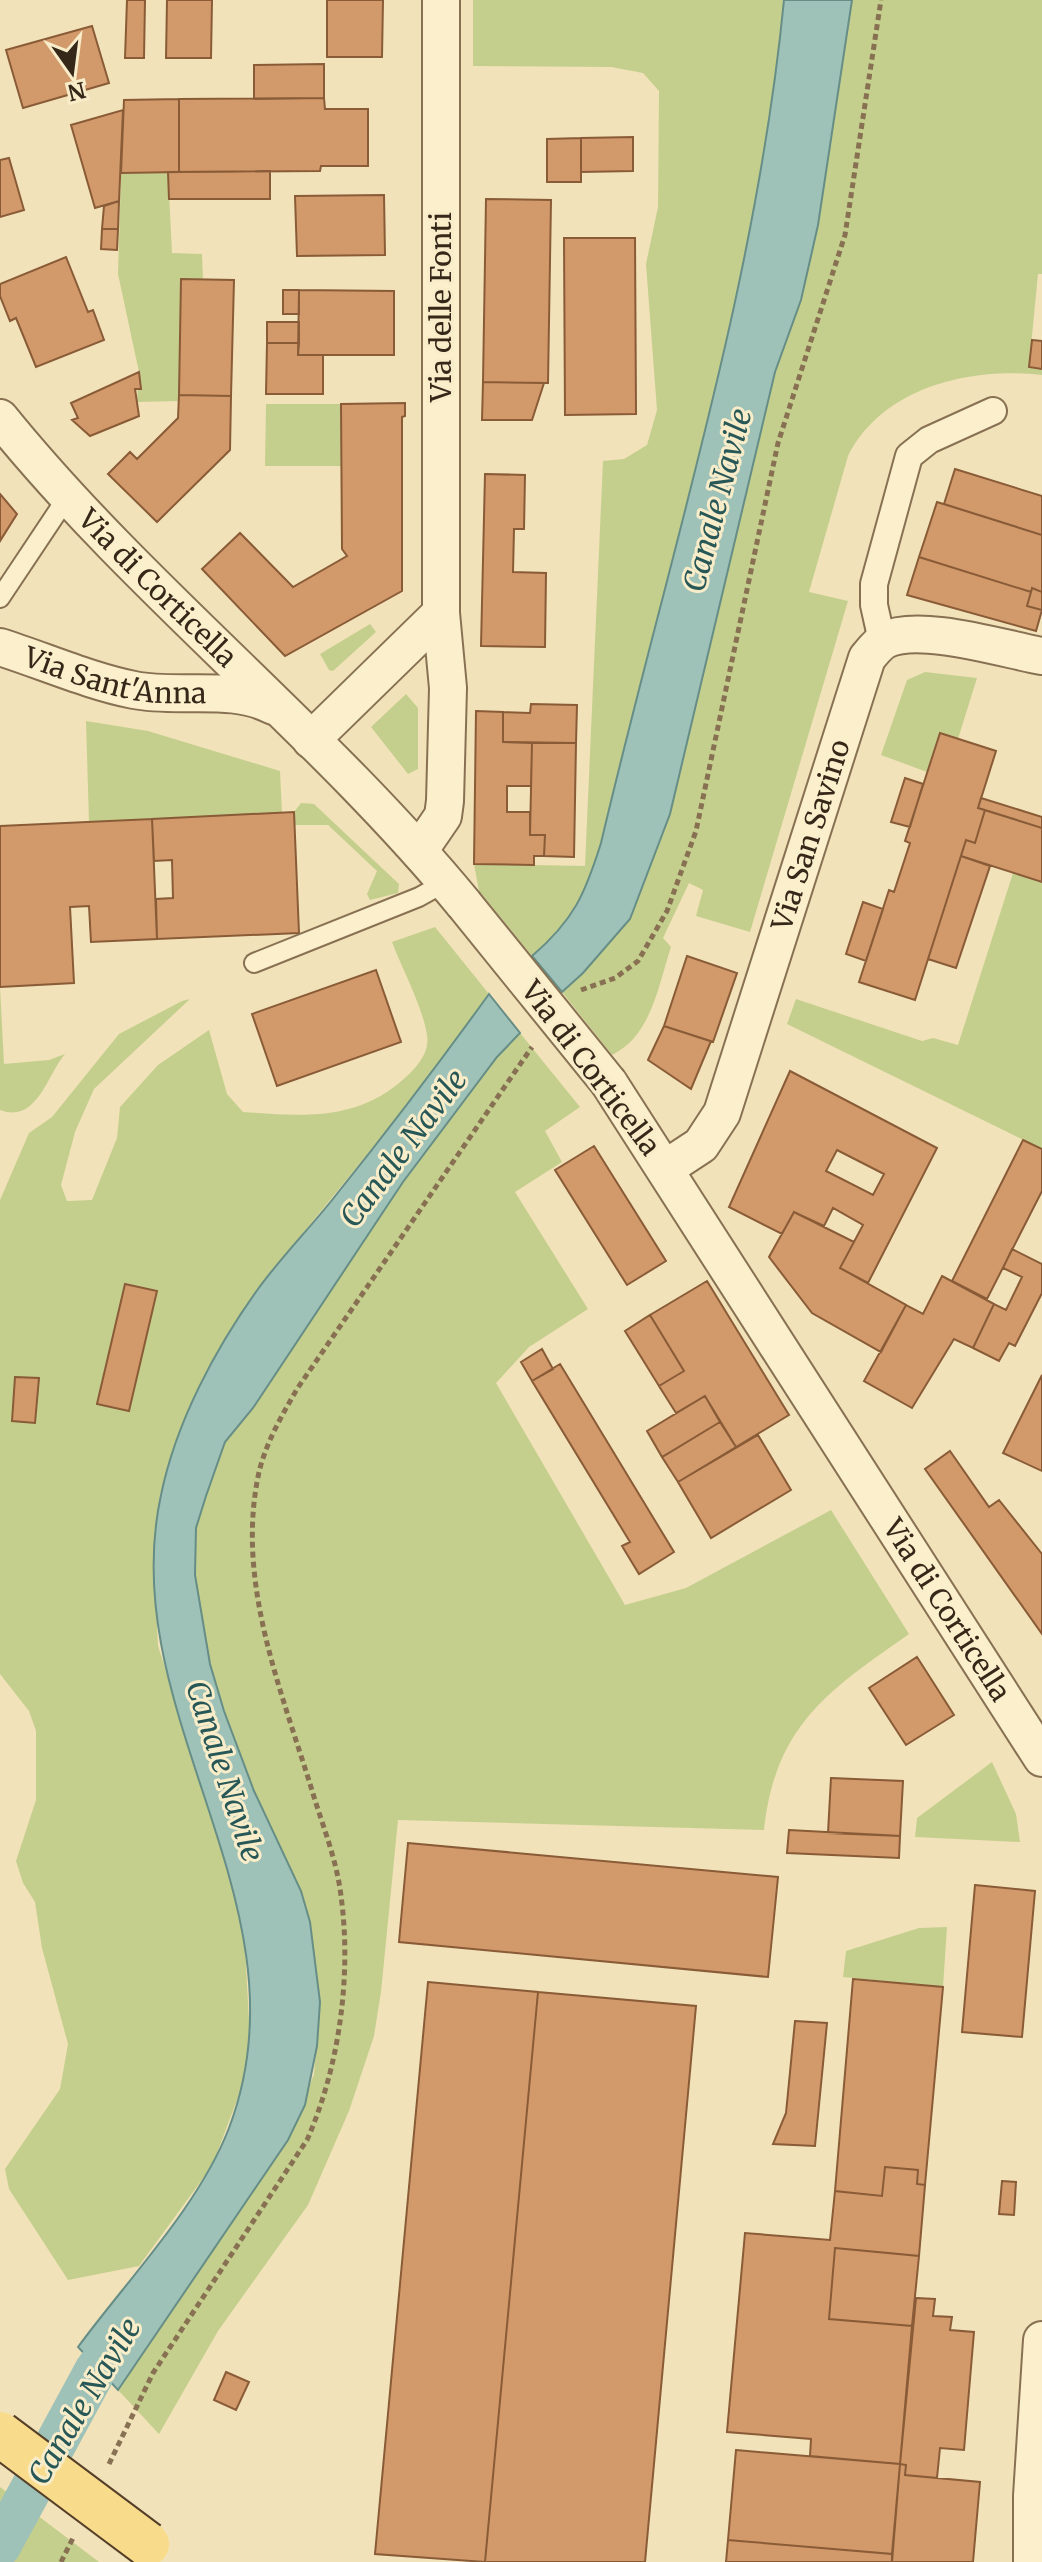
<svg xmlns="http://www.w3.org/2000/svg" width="1042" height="2562" viewBox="0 0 1042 2562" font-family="Merriweather,serif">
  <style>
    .green { fill: #c5cf8d; fill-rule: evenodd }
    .water { fill: #9ec1b8; stroke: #668e86; stroke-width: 2 }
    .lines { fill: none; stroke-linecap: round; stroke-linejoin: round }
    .canal { stroke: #9ec1b8; stroke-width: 42 }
    .building { fill: #d29a6b; stroke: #895b37; stroke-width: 2; fill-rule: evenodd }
    .service-casing { stroke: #887153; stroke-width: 22 }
    .pedestrian-casing { stroke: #887153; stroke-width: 30 }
    .minor-casing { stroke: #887153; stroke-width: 40 }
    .path { stroke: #887153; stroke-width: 5; stroke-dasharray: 6 4; stroke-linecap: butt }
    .service { stroke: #fbefcc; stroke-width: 18 }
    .pedestrian { stroke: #fbefcc; stroke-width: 26 }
    .minor { stroke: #fbefcc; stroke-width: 36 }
    .minor-bridge-casing { stroke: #887153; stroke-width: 40; stroke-linecap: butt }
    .primary-bridge-casing { stroke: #553f28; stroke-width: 48; stroke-linecap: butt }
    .minor-bridge { stroke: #fbefcc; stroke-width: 36 }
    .primary-bridge { stroke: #f9db8c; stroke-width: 44 }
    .labels { text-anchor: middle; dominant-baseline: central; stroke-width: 6; stroke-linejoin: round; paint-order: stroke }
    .street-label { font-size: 28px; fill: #362819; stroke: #f8ecc9 }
    .water-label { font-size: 30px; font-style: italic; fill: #275756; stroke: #f8ecc9 }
  </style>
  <rect width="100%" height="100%" fill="#f1e2b9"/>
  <path class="green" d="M473,0H784C756,288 667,562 601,843C585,894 574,920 532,956L479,891L474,864L585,866L603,461L624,459L647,445L657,410L646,264L658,207L659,91L643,73L611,67L473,66Z
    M852,0H1042V274H1038L1029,367L1042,369V375C970,367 883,387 848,456L809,592L848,601L750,932L696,916L703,890L689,883L663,938L671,947C658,986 652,1035 612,1055L562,992L583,973L630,919L670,814L831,127Z
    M168,172L172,253L202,254L203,280H181L179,401L137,402L139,372L118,274L121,173Z
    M266,404H341V466H265Z
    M370,624L376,632L333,671L329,670L320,654Z
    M925,672L977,678L958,739L927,772L881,755L907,680Z
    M406,694L418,708V769L408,774L371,727Z
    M86,721L148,731L280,771L282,813L89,822Z
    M301,803L314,804L399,884L398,893L370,900L367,894L377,871L328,825H294V812Z
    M1013,873L1042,882V1149L787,1024L796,999L922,1041L933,1038L958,1045Z
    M435,927L489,994L415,1095L257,1290L187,1413L160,1495L154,1560L158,1646L217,1827L236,1902L245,1948L250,2038L247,2074L212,2166L139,2266L68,2280L9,2189L5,2169L60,2089L68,2044L42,1948L35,1902L23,1883L16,1861L36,1800V1731L29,1711L0,1674V1200L29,1133L52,1117L119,1034L182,1001L190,999L94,1089L75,1132L61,1185L67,1201L92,1200L117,1138L120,1107L158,1065L209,1030L227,1094L243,1112C304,1116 357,1122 406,1077C417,1067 430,1052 427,1035C422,1005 403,971 392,942ZM15,1377L38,1378L35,1422L12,1420Z
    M0,987L4,1064L49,1060L65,1054C47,1075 37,1124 0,1110Z
    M520,1033L580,1107L545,1131L562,1162L515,1192L588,1309L529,1347L496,1383L625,1605L686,1588L831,1510L909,1634C829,1690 775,1725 764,1830L398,1820L381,1992L374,2036L349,2111L308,2205L218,2331L159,2434L118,2390L288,2140L314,2074L320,2002L310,1922L301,1891L254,1791L224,1711L210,1664L195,1575L196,1528L206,1496L225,1442L253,1408L403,1182L497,1057Z
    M992,1762L1016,1814L1020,1842L915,1837L917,1818Z
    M947,1927L943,1987L843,1977L846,1951L919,1928Z
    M0,2487L99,2562H0Z"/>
  <path class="water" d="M784,0H852L818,225L801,300L775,372L670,814L630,919L583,973L562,992L532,956C574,920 585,894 601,843C667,562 756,288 784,0Z
    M489,994L520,1033L497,1057L403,1182L253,1408L225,1442L206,1496L196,1528L195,1575L210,1664L224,1711L254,1791L301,1891L310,1922L320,2002L317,2046L305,2105L288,2140L118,2390L78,2347C128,2279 199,2206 229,2128C314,1905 113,1715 161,1495C176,1422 215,1349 258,1289C282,1256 311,1227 336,1195C389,1129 440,1062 489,994Z"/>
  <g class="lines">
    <path class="canal" d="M0,2546L95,2371L130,2322"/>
  </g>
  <path class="building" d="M127,0H145L144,58H125Z
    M167,0H212L211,58H166Z
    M327,0H383L382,57H327Z
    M92,26L109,83L23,108L6,50Z
    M324,64V98L254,99V65Z
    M324,98L325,109H368V166H321L320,171L179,172V99Z
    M179,99V172L121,173L124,100Z
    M123,110L119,201L95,208L71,125Z
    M633,137V171L581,172V138Z
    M581,138V182H547V139Z
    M9,158L24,210L0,217V160Z
    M270,171V199H169L168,172Z
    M384,195L385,255L297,256L295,196Z
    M486,199L551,200L548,383L483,382Z
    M119,201L118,229H102L104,206Z
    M102,229H118L117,250L101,249Z
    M564,238H635L636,414L565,415Z
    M66,257L88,312L93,310L104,340L36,367L16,318L10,321L0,296V284Z
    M181,279L234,280L231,396L179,395Z
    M283,290H299V314H283Z
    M299,290L394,291V355H298Z
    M267,322H299V343H267Z
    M1032,340L1042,341V369L1029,367Z
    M267,343H299L298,355H323V394H266Z
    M139,372L141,389H135L139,416L90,436L72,420L78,418L71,403Z
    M483,382L544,383L532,420H482Z
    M179,395L231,396L230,450L157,522L108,474L130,452L137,459L178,418Z
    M405,403V416L402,417V591L285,656L202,569L240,533L293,587L347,556L342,549L341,404Z
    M955,469L1042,496V535L944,504Z
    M485,474L525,475L524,529H514L513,572L546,573L545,647L481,646Z
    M0,494L17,514L0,541Z
    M937,502L1042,535V592L1032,588L1031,592L919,557Z
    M919,557L1031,592L1027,606L1042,610L1036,631L907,595Z
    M1032,588L1042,592V610L1027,606Z
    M531,704L577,705L576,743L503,742V712L530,713Z
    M476,711L503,712V742L532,743L531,786H507V812H530V835H545L544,856H534V865L474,864Z
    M940,733L996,751L978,808L985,810L975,843L966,840L915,1000L859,982L889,890L894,892L910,843L905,841Z
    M532,743H576L574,857L544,856L545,835H530Z
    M905,778L923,784L910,827L891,822Z
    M981,798L1042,817V828L978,808Z
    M985,810L1042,828V882L961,856L966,840L975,843Z
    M294,812L299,933L157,939L156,899L173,898L172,860L154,861L152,819Z
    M152,819L157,939L91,942L89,906L70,907L74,983L0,987V826Z
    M961,856L990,866L956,968L928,959Z
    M863,902L883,909L866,961L846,954Z
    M687,956L737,973L713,1042L664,1026Z
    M376,970L401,1042L277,1086L252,1014Z
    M664,1026L711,1041L691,1089L648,1060Z
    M790,1071L937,1148L868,1283L840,1268L863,1225L833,1208L824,1226L794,1212L782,1234L729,1207ZM837,1150L884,1174L873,1195L826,1171Z
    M1023,1140L1042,1149V1191L987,1299L952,1281Z
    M594,1146L666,1261L627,1285L555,1170Z
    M794,1212L854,1242L840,1268L906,1305L881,1352L812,1313L769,1257Z
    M1012,1249L1042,1264V1293L1015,1346L1009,1343L999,1361L973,1348L994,1304L1006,1310L1022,1277L1003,1268Z
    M942,1276L994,1304L973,1348L954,1339L912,1408L864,1381L906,1305L923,1314Z
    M707,1281L789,1415L736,1447L705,1396L676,1413L659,1386L684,1371L650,1315Z
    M125,1284L157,1291L129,1411L97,1404Z
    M650,1315L684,1371L659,1386L625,1331Z
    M542,1349L553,1369L532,1381L521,1362Z
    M560,1364L674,1552L639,1574L622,1546L630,1542L532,1381Z
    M1042,1375V1471L1003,1453Z
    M15,1377L39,1378L35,1423L12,1421Z
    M705,1396L720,1422L662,1457L647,1431Z
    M720,1422L736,1447L678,1482L662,1457Z
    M758,1435L791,1490L711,1538L678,1482Z
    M950,1451L989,1507L999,1500L1042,1554V1634L925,1469Z
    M917,1657L954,1715L906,1745L869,1688Z
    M831,1778L903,1781L900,1836L828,1833Z
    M789,1830L900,1836L899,1858L787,1853Z
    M408,1843L778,1877L768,1977L399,1942Z
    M975,1885L1035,1891L1022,2037L962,2032Z
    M853,1979L943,1987L925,2185L917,2184L918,2170L885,2167L882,2196L835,2191Z
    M428,1982L538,1992L485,2562L375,2554Z
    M538,1992L696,2006L645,2562H485Z
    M795,2021L827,2023L815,2146L773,2144L786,2113Z
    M885,2167L918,2170L917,2184L925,2185L919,2256L835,2248L829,2319L912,2326L900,2464L810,2456L811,2439L727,2432L745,2233L830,2240L835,2191L882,2196Z
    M1002,2181L1016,2182L1014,2215L999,2214Z
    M835,2248L919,2256L912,2326L829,2319Z
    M916,2298L935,2299L933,2316L952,2317L950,2330L974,2332L964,2450L940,2448L937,2478L905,2475L906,2465L900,2464Z
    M226,2372L249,2382L236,2410L214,2400Z
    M736,2450L900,2464L892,2554L728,2540Z
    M900,2464L906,2465L905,2475L980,2482L973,2562H892Z
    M728,2540L892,2554V2562H726Z"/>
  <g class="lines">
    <defs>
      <path id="service" d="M0,598L68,496
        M254,963L419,897L446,882"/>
      <path id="pedestrian" d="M882,641L874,605V584L909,456L929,440L993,411"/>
      <g id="minor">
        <path id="s1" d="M0,418C141,592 322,731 464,904"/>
        <path id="s2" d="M0,647C44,661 89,681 134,690C180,699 232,684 273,706"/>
        <path d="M311,740L441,613"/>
        <path d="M419,851L443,816L445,801L448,688L441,613V0"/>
        <path id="s3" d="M609,1083L1042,1758"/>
        <path id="s4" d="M666,1168L701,1145L722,1113L867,658C872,652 878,644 885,640C920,623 1003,649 1042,656"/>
        <path d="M1032,2562V2496L1042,2340"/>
      </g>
    </defs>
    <use href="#service" class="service-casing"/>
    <use href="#pedestrian" class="pedestrian-casing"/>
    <use href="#minor" class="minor-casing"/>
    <path class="path" d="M581,990L615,978L638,961L667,911L696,831L778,443L845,235L881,0
      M109,2464L153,2373L307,2140C339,2068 352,1976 341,1896C337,1862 324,1829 314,1797C283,1694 236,1586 258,1477C264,1446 281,1417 297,1389L532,1047
      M61,2562L73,2538"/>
    <use href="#service" class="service"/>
    <use href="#pedestrian" class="pedestrian"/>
    <use href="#minor" class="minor"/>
    <defs>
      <path id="minor-bridge" d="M464,904L609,1083"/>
      <path id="primary-bridge" d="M0,2434L147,2544"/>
    </defs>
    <use href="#minor-bridge" class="minor-bridge-casing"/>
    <use href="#primary-bridge" class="primary-bridge-casing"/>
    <use href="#minor-bridge" class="minor-bridge"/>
    <use href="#primary-bridge" class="primary-bridge"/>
  </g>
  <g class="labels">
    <g class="street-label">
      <text transform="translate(441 307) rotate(-90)">Via delle Fonti</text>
      <text stroke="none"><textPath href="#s1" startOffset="232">Via di Corticella</textPath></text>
      <text stroke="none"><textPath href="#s2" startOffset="120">Via Sant'Anna</textPath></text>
      <text stroke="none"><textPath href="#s4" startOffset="372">Via San Savino</textPath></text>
      <text transform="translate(591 1068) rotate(53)">Via di Corticella</text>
      <text stroke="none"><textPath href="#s3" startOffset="626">Via di Corticella</textPath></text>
    </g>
    <g class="water-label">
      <text transform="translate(717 500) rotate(-75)">Canale Navile</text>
      <text transform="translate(403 1148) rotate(-53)">Canale Navile</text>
      <text transform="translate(225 1771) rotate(72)">Canale Navile</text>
      <text transform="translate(84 2401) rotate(-59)">Canale Navile</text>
    </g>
  </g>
  <g transform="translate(72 72) rotate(166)" stroke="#f8ecc9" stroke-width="6" paint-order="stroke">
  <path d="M0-6L14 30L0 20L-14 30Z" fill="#362819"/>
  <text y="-12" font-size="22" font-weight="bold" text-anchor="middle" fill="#362819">N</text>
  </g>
</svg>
